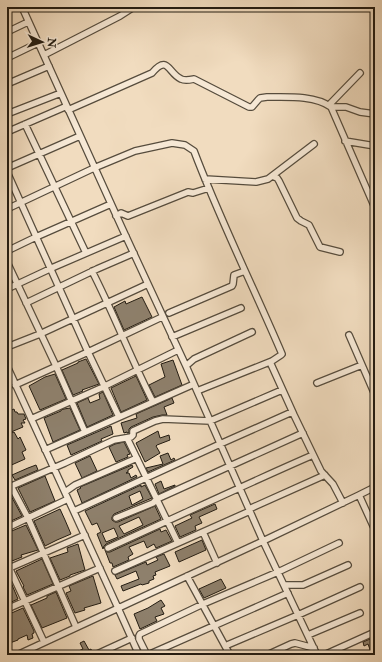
<svg xmlns="http://www.w3.org/2000/svg" width="382" height="662" viewBox="0 0 382 662" font-family="'IM FELL Double Pica',serif">
  <style>
    .building { fill: #8e806c; stroke: #231c12; fill-rule: evenodd }
    .lines { fill: none; stroke-linecap: round; stroke-linejoin: round }
    .minor-casing { stroke: #564c3d; stroke-width: 8 }
    .minor { stroke: #f6e8d5; stroke-width: 5.5 }
  </style>
  <rect width="100%" height="100%" fill="#f1dcbf"/>
  <filter id="stains"><feTurbulence type="fractalNoise" baseFrequency=".005" numOctaves="4"/><feColorMatrix values="0 0 0 0 .2 0 0 0 0 .09 0 0 0 0 .02 0 0 0 .5 -.17"/></filter>
  <radialGradient id="worn" r=".72"><stop offset=".6" stop-color="#630" stop-opacity="0"/><stop offset="1" stop-color="#630" stop-opacity=".3"/></radialGradient>
  <path class="building" d="M142,297L152,317L124,330L114,307L125,301L126,304Z
    M86,359L99,384L82,390L83,391L73,395L62,370L78,363V362Z
    M173,360L182,385L155,397L149,385L165,377L161,364Z
    M55,374L66,399L40,410L29,386L45,377Z
    M136,376L147,400L121,412L111,388Z
    M103,392L113,415L87,427L77,403L88,398L90,403L100,399L99,394Z
    M172,398L174,403L164,407L167,415H162L153,417L131,427L129,429V433H127V432L124,433L121,423L137,418L136,414Z
    M70,408L80,430L53,442L44,418L61,411V410L64,409Z
    M14,409L15,412H17L18,414H24L26,419L23,420L25,423H21L23,427L11,432L7,422V412Z
    M111,426L113,434L101,439L102,441L71,455L67,445Z
    M158,431L160,438L169,435L170,440L157,445L156,446L160,453L145,462L136,443Z
    M14,432L18,439L20,437L26,450L22,452L25,459L7,467V435Z
    M124,442L130,454L127,455L128,457L116,462L109,447L115,444Z
    M168,453L171,460L174,458L175,460L148,472L146,468L163,464L160,456Z
    M90,456L97,471L82,478L75,463Z
    M36,465L38,470L15,480L12,475L28,468Z
    M132,465L133,467L128,470V472L126,473H129L131,478L136,475L137,477L82,503L77,490L81,488L80,487Z
    M45,476L55,501L30,512L18,488Z
    M161,481L164,489L175,485V486L159,494L155,484Z
    M141,485V487L145,485L152,498L114,514L112,517V520L115,522H118L155,506L161,519L106,544L104,546L103,549L97,534L101,532L97,523L92,525L85,511ZM140,491L143,499L132,505L129,496ZM139,517L143,525L124,534L119,526ZM114,528L118,537L106,542L102,533Z
    M7,492H9L22,516L11,521L7,511Z
    M215,504L217,509L199,517L202,523L195,526L196,530L180,537L175,526L192,518L190,515Z
    M60,509L65,520L71,534L57,540L45,546L34,521Z
    M26,525L38,550L21,555L22,557L12,561L8,555H7V533Z
    M160,529L161,532L166,530L172,541L156,548L154,544L147,548L144,541L129,547L133,554L128,557L129,560L113,567L112,563H110L105,550L107,552H110Z
    M202,540L206,550L179,562L175,552Z
    M78,544L85,570L70,575V576L60,580L50,558L68,552L67,548Z
    M164,554L170,566L155,572L156,575L153,576L154,579L149,581V583L142,585L141,584L123,591L121,586L139,579L136,571L117,579L115,575L146,562L147,565L158,560L156,557Z
    M42,559L53,584L27,595L23,587L24,586L16,571Z
    M7,573L18,599L7,604Z
    M93,576L101,603L84,608L85,610L75,613L66,593L71,591L69,586Z
    M221,579L226,588L204,598L199,589Z
    M56,592L67,618L42,628L31,605L47,598V596Z
    M161,600L165,606L161,608L164,614L155,617L157,621L140,629L134,614L148,608Z
    M23,608L34,631V633L32,634L33,638L28,640L27,635L18,639V640L7,644V615Z
    M375,637V655H372L368,644L364,646L363,642Z
    M84,641L89,650L91,649L92,652L91,655H69L83,649L80,643Z"/>
  <g class="lines">
    <defs>
      <path id="minor" d="M22,7L122,228L186,366L263,541L317,655
        M7,32L28,22
        M44,55L120,16L134,7
        M7,58L38,43
        M7,84L49,66
        M329,105L360,73
        M331,107H346L360,112L375,114
        M68,110L152,73C168,54 168,73 181,79C185,81 189,80 194,79L249,107H252L258,100L260,98L267,97C286,97 315,95 331,107L375,208
        M7,114L61,93
        M25,124L86,253
        M7,132L67,106
        M345,141L375,146
        M7,168L80,136
        M7,172L88,352L119,417
        M272,176L277,178L279,181L297,218L301,221L309,225L320,247L340,252
        M205,179L256,182L268,179L314,144
        M7,209L94,168L135,151L172,143L185,145L194,151C220,220 253,286 282,354L281,355L272,361L197,391
        M116,216L121,213L128,216L188,192L193,193L209,188
        M7,251L36,237L111,204
        M7,262L56,366L85,432
        M92,271C114,314 131,359 153,402
        M7,289L54,267L126,236
        M26,303L97,269L134,253
        M169,313L232,286L233,284L234,275L245,271
        M349,335L375,395
        M172,337L241,308
        M7,347L40,334L148,284
        M270,362L294,415L321,471L333,484L343,503
        M7,366L118,608L139,655
        M186,366L194,359L252,332
        M317,383L362,365
        M15,385L88,352L162,317
        M31,419L101,388L178,350
        M127,438L178,543
        M45,450L194,384
        M11,486L28,518L76,627
        M7,488L65,463L114,440L131,437L133,435V431L155,421L163,419L210,421L282,390
        M65,492L75,485L137,458
        M359,495L375,487
        M249,509L325,475
        M74,511L220,444L292,412
        M116,518L153,503L157,499L303,433
        M7,528L68,499
        M203,532L217,563
        M108,548C177,517 244,485 313,455
        M7,563L44,642
        M7,569L85,535
        M115,571L250,511
        M187,576L230,655
        M284,585H303L348,565
        M288,593L150,654H148L146,653L139,639V636L140,634L203,604L278,572L339,543
        M7,609L100,568
        M308,635L360,613
        M225,646L298,615L360,587
        M7,651L9,655
        M17,655L263,541L359,495L375,530
        M95,655L132,638
        M267,655L291,644L295,643L314,648
        M324,655L375,632"/>
    </defs>
    <use href="#minor" class="minor-casing"/>
    <use href="#minor" class="minor"/>
  </g>
  <rect width="382" height="662" fill="none" stroke="#f1dcbf" stroke-width="24"/>
  <rect x="8" y="8" width="366" height="646" fill="none" stroke="#231c12" stroke-width="2"/>
  <rect x="12" y="12" width="358" height="638" fill="none" stroke="#231c12"/>
  <g transform="translate(42 42) rotate(94)" stroke="#f6e8d5" stroke-width="3" paint-order="stroke">
  <path d="M0-3L7 15L0 10L-7 15Z" fill="#231c12"/>
  <text y="-6" font-size="11" font-weight="bold" text-anchor="middle" fill="#231c12">N</text>
  </g>
  <rect width="100%" height="100%" filter="url(#stains)"/>
  <rect width="100%" height="100%" fill="url(#worn)"/>
</svg>
